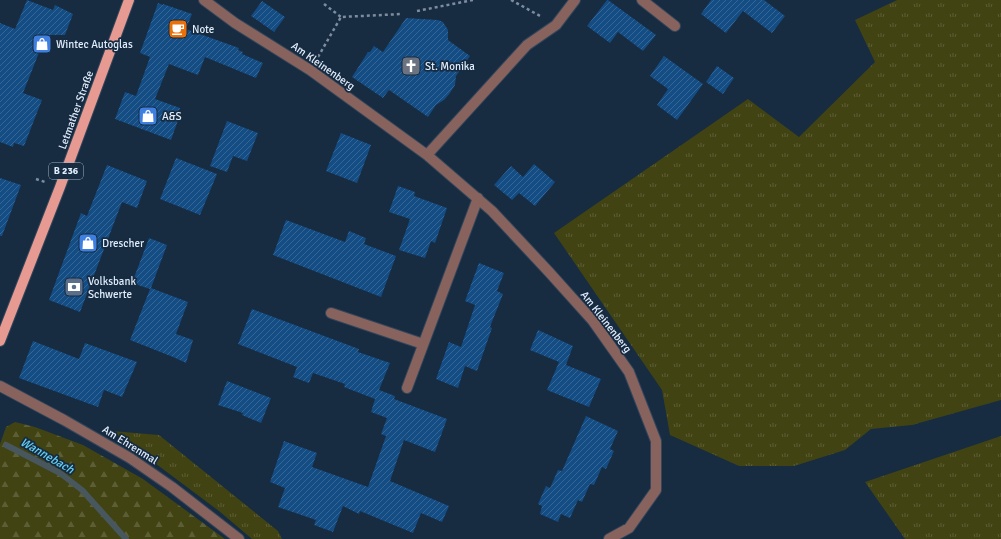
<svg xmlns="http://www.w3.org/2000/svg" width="1001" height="539" viewBox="0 0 1001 539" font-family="Signika,sans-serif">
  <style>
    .grass { fill: url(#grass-tufts) }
    .forest { fill: url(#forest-firs) }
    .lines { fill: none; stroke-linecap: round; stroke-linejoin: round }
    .stream { stroke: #48565e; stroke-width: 6 }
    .building { fill: url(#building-hatch) }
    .street-casing { stroke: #33465b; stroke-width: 12 }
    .primary-casing { stroke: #33465b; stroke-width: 12 }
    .path { stroke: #7c8d9f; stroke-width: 2.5; stroke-dasharray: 3 3; stroke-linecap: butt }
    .street { stroke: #88635e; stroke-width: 10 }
    .primary { stroke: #e69a91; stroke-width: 10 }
    .labels { text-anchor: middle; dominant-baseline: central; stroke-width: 3.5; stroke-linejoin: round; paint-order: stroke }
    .shield { fill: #172b41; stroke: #a4b3c4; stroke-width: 1 }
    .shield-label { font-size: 10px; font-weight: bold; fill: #e0edfc }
    .poi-label { font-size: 11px; fill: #e0edfc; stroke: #172b41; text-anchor: start }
    .street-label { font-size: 11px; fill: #e0edfc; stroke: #172b41 }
    .water-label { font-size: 12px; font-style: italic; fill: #63d0f3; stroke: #172b41 }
  </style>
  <defs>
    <pattern id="grass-tufts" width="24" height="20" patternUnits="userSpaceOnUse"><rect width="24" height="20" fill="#414312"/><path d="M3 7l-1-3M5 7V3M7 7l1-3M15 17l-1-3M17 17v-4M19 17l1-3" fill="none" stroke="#5c5e35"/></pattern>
    <pattern id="forest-firs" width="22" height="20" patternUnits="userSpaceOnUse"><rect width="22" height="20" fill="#414312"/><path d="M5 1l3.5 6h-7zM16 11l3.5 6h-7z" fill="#5c5e35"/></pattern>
    <pattern id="building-hatch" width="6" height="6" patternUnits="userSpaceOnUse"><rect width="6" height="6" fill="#144c84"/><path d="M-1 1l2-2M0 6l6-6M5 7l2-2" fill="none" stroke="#366696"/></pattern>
  </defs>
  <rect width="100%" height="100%" fill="#172b41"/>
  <path class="grass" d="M897,0H1001V400L912,425L871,429L845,450L794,466H739L670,435L662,390L554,233L748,99L799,137L875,62L855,20Z
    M112,431L159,435L278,531L282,539H252L219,511Z
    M1001,436V539H905L865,482Z"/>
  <path class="forest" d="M15,422L35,427L83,445L143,479L225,539H0V444L6,427Z"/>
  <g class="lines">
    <path class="stream" d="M6,445L60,473L82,490L126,539"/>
  </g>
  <path class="building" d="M27,0L53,10L55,5L73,14L65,35H46L23,93L42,100L24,146L14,143L13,147L0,142V23L15,29Z
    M607,0H608L656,35L643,51L618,32L610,43L587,26Z
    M711,0H764L785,16L772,33L743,11L726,33L701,14Z
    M262,1L285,17L274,32L251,16Z
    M158,3L163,5V4L192,14L186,29L239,48L238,50L243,52L242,54L263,63L256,78L205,57L198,75L169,64L155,99L180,108L179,111L181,112L171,140L115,119L125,92L136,96L150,57L140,53Z
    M406,18L438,20L443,22L448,30V40L470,56L456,76L455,85L450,93L444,100L436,105L428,117L389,90L383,98L352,77L368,52H370L374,46L383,52Z
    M664,56L703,84L677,120L657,105L668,89L650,76Z
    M717,66L734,78L723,94L706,82Z
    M227,121L258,133L247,161L233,156L227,172L210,166Z
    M341,133L371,145L357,183L326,171Z
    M176,158L217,174L200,215L160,199Z
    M534,164L555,182L535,206L519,193L512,200L494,185L511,166L523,177Z
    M107,165L147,181L137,208L122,202L80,312L49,300L81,213L87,216Z
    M0,178L21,185L2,236H0Z
    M398,186L415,192L414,196L447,208L435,243L431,241L425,258L399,250L410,219L389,212Z
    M286,220L345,242L349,231L366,238L364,244L396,256L381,297L273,255Z
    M149,238L167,245L151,288L188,302L176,334L193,340L186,363L173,357L130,340L150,289L132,283Z
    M479,263L504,273L497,291L503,294L490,327L492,328L477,371L465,366L458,388L436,379L449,342L461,347L475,305L465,301Z
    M252,309L359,349L358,352L390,363L379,390L395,396L394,399L447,419L435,452L404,440L390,481L449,506L442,522L421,513L413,533L360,511L359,514L343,506L333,532L314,525L316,520L278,507L285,488L270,482L284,441L317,453L312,467L368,487L386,436L381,434L387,418L371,412L375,399L344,387L345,384L313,373L309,383L293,377L297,367L238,344Z
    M538,330L573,346L566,365L601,379L589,407L547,390L559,362L530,350Z
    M33,341L79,359L85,343L137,362L122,397L104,390L98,407L19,378Z
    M227,381L271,398L261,423L242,415L243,413L218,405Z
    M586,416L618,431L610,449L614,451L606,469L602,467L594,485L590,484L582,502L578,500L570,518L561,514L558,522L540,514L542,506L538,504L546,486L550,488L558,470L562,471Z"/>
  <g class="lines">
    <defs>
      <path id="street" d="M204,0L235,23L310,70L427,155L492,211L549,272L593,321L629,372L656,441V490L629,528L609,539
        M642,0L675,26
        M427,155L527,45L556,25L575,0
        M331,313L423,344
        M0,386L64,420L130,458L172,487L239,539
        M407,388L478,198"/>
      <path id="primary" d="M0,341L60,187L129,0"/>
    </defs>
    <use href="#street" class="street-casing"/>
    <use href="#primary" class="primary-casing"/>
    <path class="path" d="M511,0L542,17
      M324,4L341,17
      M417,11L473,0
      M318,57L341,17L402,14
      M36,179L45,182"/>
    <use href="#street" class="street"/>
    <use href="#primary" class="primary"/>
  </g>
  <defs>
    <symbol id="cafe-square" viewBox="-11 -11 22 22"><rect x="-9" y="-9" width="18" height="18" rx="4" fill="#e8710a" stroke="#172b41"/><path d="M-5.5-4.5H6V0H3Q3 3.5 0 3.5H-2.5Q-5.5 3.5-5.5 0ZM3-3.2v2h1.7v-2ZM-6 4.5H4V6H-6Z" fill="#fff"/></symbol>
    <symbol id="shop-square" viewBox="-11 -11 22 22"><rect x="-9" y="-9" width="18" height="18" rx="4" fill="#3f7fe0" stroke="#172b41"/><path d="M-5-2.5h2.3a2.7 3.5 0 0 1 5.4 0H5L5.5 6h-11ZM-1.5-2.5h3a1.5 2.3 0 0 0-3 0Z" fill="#fff"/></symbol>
    <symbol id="church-square" viewBox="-11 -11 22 22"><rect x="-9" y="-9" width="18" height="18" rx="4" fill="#6b7280" stroke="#172b41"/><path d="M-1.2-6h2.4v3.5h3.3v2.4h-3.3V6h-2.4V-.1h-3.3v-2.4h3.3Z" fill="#fff"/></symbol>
    <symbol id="bank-square" viewBox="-11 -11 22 22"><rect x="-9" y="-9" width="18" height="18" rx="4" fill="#5c6f8a" stroke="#172b41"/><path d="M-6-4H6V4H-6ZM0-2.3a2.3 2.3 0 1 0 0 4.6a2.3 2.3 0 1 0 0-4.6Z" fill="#fff"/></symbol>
  </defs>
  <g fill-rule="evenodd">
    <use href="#cafe-square" x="167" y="18" width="22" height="22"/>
    <use href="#shop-square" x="31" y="33" width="22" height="22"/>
    <use href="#church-square" x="400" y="55" width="22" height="22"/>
    <use href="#shop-square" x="137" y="105" width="22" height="22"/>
    <use href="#shop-square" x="77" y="232" width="22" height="22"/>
    <use href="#bank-square" x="63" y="276" width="22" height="22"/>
  </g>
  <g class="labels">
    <rect class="shield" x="49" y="163" width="34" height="16" rx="3"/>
    <g class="shield-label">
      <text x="66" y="171">B 236</text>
    </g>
    <g class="poi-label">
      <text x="192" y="29">Note</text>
      <text x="56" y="44">Wintec Autoglas</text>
      <text x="425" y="66">St. Monika</text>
      <text x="162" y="116">A&amp;S</text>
      <text x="102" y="243">Drescher</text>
      <text x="88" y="281">Volksbank<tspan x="88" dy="13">Schwerte</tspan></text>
    </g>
    <g class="street-label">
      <text transform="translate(323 66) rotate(35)">Am Kleinenberg</text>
      <text transform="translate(76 110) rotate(-70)">Letmather Straße</text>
      <text transform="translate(606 322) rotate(52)">Am Kleinenberg</text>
      <text transform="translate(130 445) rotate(32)">Am Ehrenmal</text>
    </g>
    <g class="water-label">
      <text transform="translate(47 456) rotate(30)">Wannebach</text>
    </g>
  </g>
</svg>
